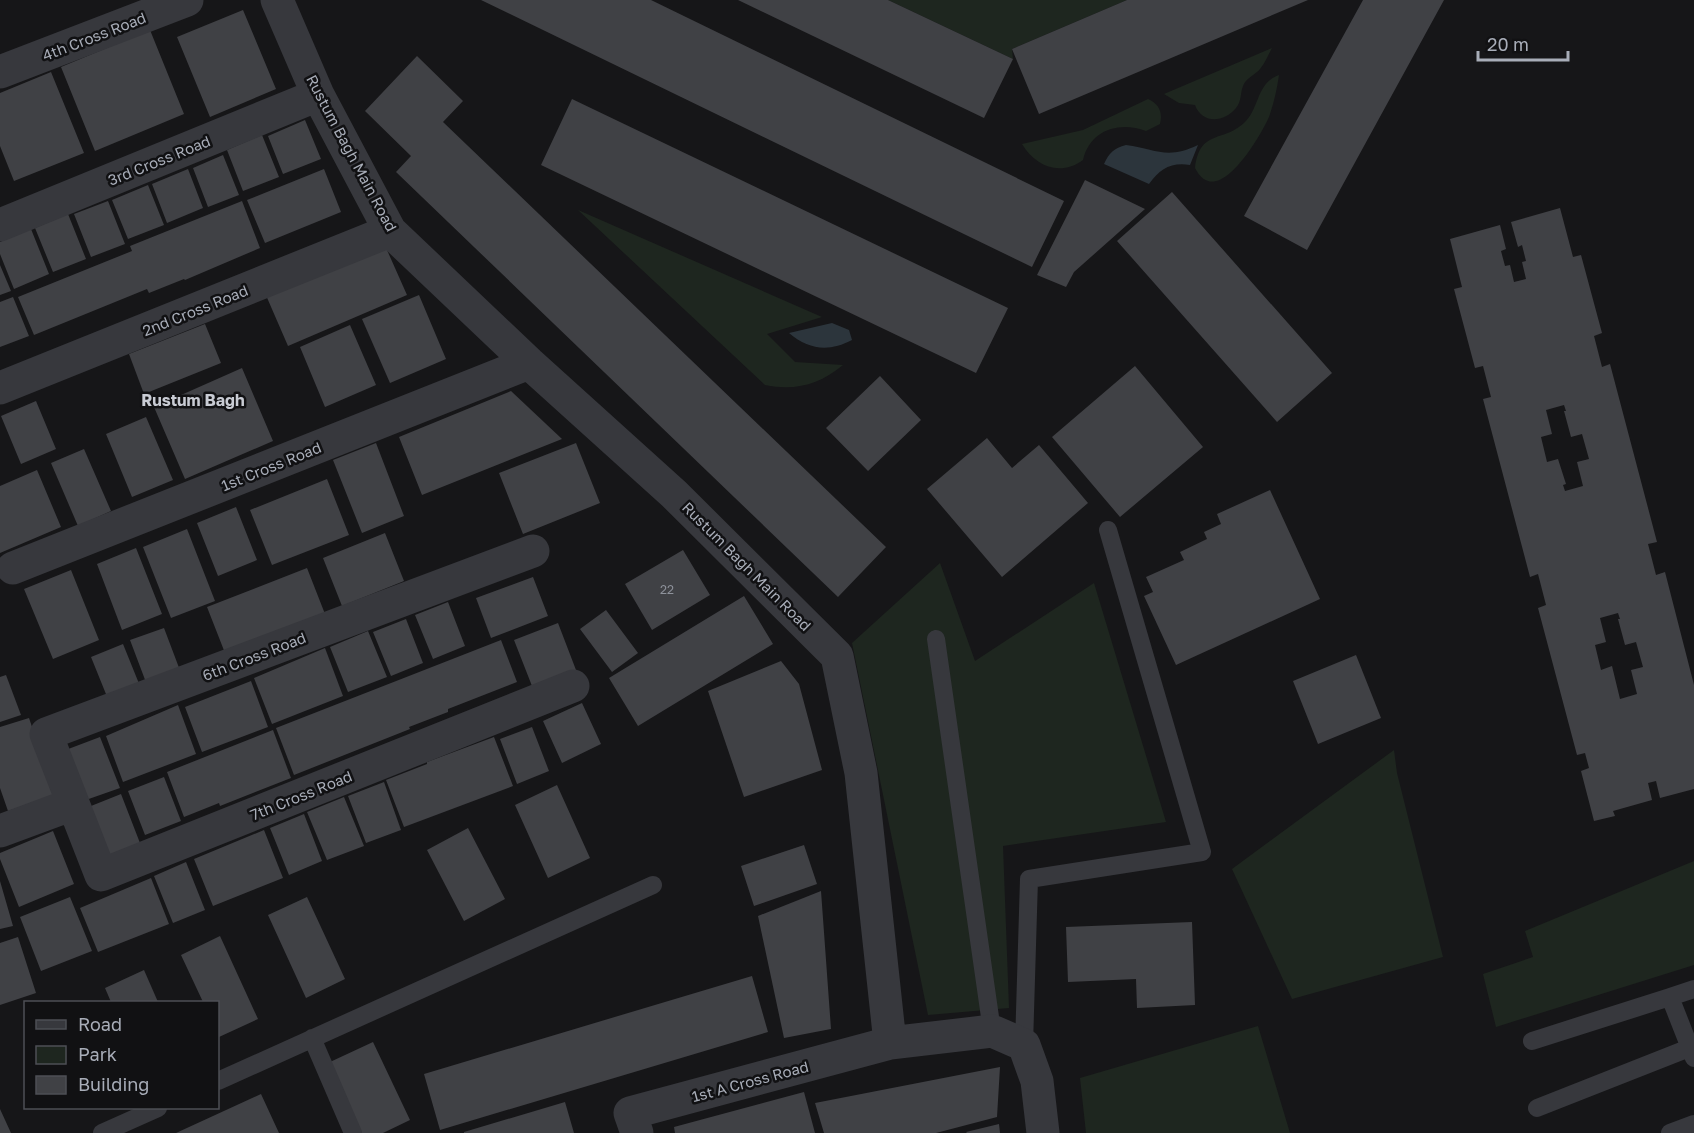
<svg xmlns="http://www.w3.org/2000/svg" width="1694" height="1133" viewBox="0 0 1694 1133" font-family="'Golos Text',sans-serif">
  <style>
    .green { fill: #1e261f }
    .water { fill: #2c353c }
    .building { fill: #404145; fill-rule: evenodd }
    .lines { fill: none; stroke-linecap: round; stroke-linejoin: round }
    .lane { stroke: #37383d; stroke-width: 18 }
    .street { stroke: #37383d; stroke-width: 33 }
    .labels { text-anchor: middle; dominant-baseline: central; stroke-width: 5; stroke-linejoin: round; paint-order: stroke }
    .number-label { font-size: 12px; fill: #8e929b }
    .street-label { font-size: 15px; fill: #a8adb8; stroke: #111113 }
    .neighbourhood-label { font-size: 16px; font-weight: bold; fill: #c9ccd4; stroke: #111113 }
  </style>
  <rect width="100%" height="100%" fill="#161618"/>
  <path class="green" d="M888,0H1127L1012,49L1013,59Z
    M1272,48C1268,55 1265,63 1260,69C1256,74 1245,79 1243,86C1240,93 1242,101 1236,108C1224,123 1202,124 1195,105L1179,103L1164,94Z
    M1279,75C1277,89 1274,103 1269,117C1260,137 1217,212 1195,168C1200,129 1222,143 1244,123C1260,108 1256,83 1279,75Z
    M1148,99C1159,104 1163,112 1160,124L1146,131C1119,121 1090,130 1083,160C1060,177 1035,166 1022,144L1083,130Z
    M578,210L822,317L767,334L795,362L843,365C819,385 795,391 765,385Z
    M940,563L975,661L1094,583L1166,822L1003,846L1009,1008L928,1015L852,643Z
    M1394,750L1397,773L1443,957L1292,999L1232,869Z
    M1694,861V965L1496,1027L1483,974L1533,957L1525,931Z
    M1258,1026L1290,1133H1086L1080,1078Z"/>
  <path class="water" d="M1126,145C1156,149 1167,160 1198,145L1190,165C1171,162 1160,169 1149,184L1104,164C1109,153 1114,148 1126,145Z
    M832,323L849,330L852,340C829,352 809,350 789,333Z"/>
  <path class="building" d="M481,0H651L1064,201L1032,267Z
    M738,0H888L1013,59L984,118Z
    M1127,0H1308L1039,114L1012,49Z
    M1363,0H1444L1307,250L1244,216Z
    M243,10L276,89L210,117L177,37Z
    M150,30L184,114L95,151L61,67Z
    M417,56L463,101L443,122L886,547L838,597L396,172L411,156L365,111Z
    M51,72L84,153L14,181L0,146V93Z
    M572,99L1008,308L976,373L541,165Z
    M305,120L321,159L283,174L268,136Z
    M262,135L279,177L243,191L227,150Z
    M223,155L239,195L208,207L193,168Z
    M188,169L203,208L167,223L152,184Z
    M324,169L341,212L265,243L247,200Z
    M1085,180L1145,209L1074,272L1066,287L1037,275Z
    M148,185L164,225L128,239L112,200Z
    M1172,192L1332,373L1277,422L1117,241Z
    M108,201L125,244L91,257L74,214Z
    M242,201L260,248L185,280L184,279L149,293L147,289L34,335L18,297L132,251L130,246Z
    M1560,208L1573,257L1581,255L1602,333L1594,336L1602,367L1610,364L1657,542L1648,544L1656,575L1665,572L1694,685V789L1660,798L1656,781L1648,783L1652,800L1613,811L1615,816L1594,821L1581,771L1589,768L1585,753L1577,755L1538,608L1546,605L1538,574L1530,577L1483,399L1491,397L1483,366L1475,368L1454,289L1462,287L1450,239L1500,225L1506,249L1501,251L1505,266L1510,265L1514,282L1526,279L1522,262L1526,261L1522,245L1518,247L1511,222ZM1564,405L1566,411H1564L1571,437L1582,434L1589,459L1577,462L1583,486L1565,491L1563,485L1566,484L1558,459L1547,462L1541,437L1552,434L1546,410ZM1618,613L1620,619H1618L1625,645L1636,642L1643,667L1631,670L1637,694L1620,699L1612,666L1601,670L1595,645L1606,642L1600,618Z
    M68,214L86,259L53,272L35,228Z
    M31,229L49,274L14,289L0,254V242Z
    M383,241L407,295L288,346L265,293Z
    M0,265L11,291L0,295Z
    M419,295L446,359L390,383L362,319Z
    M13,297L29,336L0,347V302Z
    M205,324L221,363L144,394L129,354Z
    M350,325L376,385L325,407L300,347Z
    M1135,366L1203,447L1120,517L1052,437Z
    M242,368L273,441L185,479L154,407Z
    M880,376L921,420L868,471L826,428Z
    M511,391L562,439L422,495L399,437Z
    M36,401L56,449L21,464L1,416Z
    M146,417L173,480L132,497L106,434Z
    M987,438L1012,468L1039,445L1088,503L1002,577L927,489Z
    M376,443L404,516L362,533L333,460Z
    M576,443L600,503L523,534L499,473Z
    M84,449L111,511L78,526L51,463Z
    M37,470L61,527L0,553V486Z
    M327,479L349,535L272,565L250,510Z
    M1270,490L1320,599L1176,665L1144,596L1153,592L1146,577L1184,560L1180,552L1207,539L1204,532L1221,524L1217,514Z
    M236,507L257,560L218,576L197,523Z
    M187,529L215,601L171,618L143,547Z
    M385,533L404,581L342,606L323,558Z
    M136,548L162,614L122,630L97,564Z
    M683,550L710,595L652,630L625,584Z
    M307,568L325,614L225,653L207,607Z
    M71,570L99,640L53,659L24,589Z
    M533,577L548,616L491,638L476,598Z
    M744,596L773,644L638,726L609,678Z
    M448,602L465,646L433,659L415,615Z
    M606,610L638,653L612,672L580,629Z
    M406,619L423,663L391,676L373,632Z
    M558,623L576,670L532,686L514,640Z
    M164,628L181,673L147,685L130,640Z
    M368,631L387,677L348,692L330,647Z
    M501,640L517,682L448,709V712L409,727L410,729L294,775L276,728Z
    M123,644L142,691L110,704L91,657Z
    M325,648L343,696L272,724L254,678Z
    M1356,655L1381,718L1318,744L1293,681Z
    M781,661L799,684L822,770L744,797L708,691Z
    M6,675L21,715L0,722V677Z
    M251,681L268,727L202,752L185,707Z
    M582,703L601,744L562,763L543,721Z
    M178,705L196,754L123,782L106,736Z
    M29,718L55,795L8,811L0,788V727Z
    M532,727L549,771L517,784L500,739Z
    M273,730L291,778L220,806L219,803L184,817L167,772Z
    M100,737L120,788L83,801L63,751Z
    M494,737L513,786L404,827L386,780L427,764V762Z
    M164,777L181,821L145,835L128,791Z
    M384,782L401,830L366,843L348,796Z
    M557,785L590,858L548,878L515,805Z
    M121,794L140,843L105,857L86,808Z
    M344,797L364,846L327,860L307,812Z
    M304,814L322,861L289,875L270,828Z
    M468,828L505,899L464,921L427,850Z
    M264,830L283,878L213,906L194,859Z
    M53,831L74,884L19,907L0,859V853Z
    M804,845L817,884L754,906L741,866Z
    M186,862L205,910L173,923L154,876Z
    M151,878L169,924L98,952L80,908Z
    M0,881L13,926L0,929Z
    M821,891L831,1029L784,1038L758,916Z
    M70,897L92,951L41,971L20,917Z
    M307,897L345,979L306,998L268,915Z
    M1192,922L1195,1005L1137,1008L1136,979L1068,982L1066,927Z
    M220,936L258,1019L219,1037L218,1002H203L181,955Z
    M18,937L36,993L0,1005V943Z
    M144,970L158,1002H111L105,988Z
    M752,976L768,1032L440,1130L424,1074Z
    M373,1042L410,1120L383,1133H362L330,1062Z
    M1000,1067L997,1117L936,1133H824L815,1103Z
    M804,1092L815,1133H675L674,1127Z
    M261,1094L279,1133H176Z
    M565,1102L574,1133H464V1132Z
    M0,1109L11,1133H0Z
    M999,1124L1000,1133H967L966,1132Z"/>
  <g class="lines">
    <path class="lane" d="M936,639L992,1031
      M1670,997L1694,989
      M312,1038L353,1133
      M1532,1041L1670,997L1694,1058
      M1024,1045L1029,879L1202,852L1108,530
      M218,1081L653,885
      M1537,1108L1694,1046
      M102,1133L158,1108
      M1670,1133L1694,1124"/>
    <path class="street" d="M277,0L318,95L390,231L529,363L674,494L837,656L861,773L890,1043L992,1031L1024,1045L1037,1081L1043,1133
      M0,72L187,0
      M0,225L318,95
      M0,388L390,231
      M533,551L46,734L101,875L573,686
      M13,568L529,363
      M0,831L73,804
      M637,1133L630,1113L890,1043"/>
  </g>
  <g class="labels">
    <g class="number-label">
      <text x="667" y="589">22</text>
    </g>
    <g class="street-label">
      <text transform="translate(94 36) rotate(-21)">4th Cross Road</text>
      <text transform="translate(352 153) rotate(62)">Rustum Bagh Main Road</text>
      <text transform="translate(159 160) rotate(-22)">3rd Cross Road</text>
      <text transform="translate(195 310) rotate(-22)">2nd Cross Road</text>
      <text transform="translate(271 466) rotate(-22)">1st Cross Road</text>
      <text transform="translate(747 566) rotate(45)">Rustum Bagh Main Road</text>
      <text transform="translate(254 656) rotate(-21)">6th Cross Road</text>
      <text transform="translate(301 795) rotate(-22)">7th Cross Road</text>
      <text transform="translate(750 1081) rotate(-15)">1st A Cross Road</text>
    </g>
    <g class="neighbourhood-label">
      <text x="193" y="400">Rustum Bagh</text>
    </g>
  </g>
  <rect x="24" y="1001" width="195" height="108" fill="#111113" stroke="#4d4f55" stroke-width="1.5"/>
  <rect x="36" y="1020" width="30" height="9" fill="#37383d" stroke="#4d4f55" stroke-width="1.5"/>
  <text x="78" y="1031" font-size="18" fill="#a8adb8">Road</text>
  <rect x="36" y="1046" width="30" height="18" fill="#1e261f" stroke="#4d4f55" stroke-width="1.5"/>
  <text x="78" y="1061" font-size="18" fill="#a8adb8">Park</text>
  <rect x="36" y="1076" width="30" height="18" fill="#404145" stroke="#4d4f55" stroke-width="1.5"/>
  <text x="78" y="1091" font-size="18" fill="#a8adb8">Building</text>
  <path d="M1478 51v9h90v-9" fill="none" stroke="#a8adb8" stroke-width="3"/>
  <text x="1487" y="51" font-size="18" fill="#a8adb8" stroke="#111113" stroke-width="4.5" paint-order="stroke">20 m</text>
</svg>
